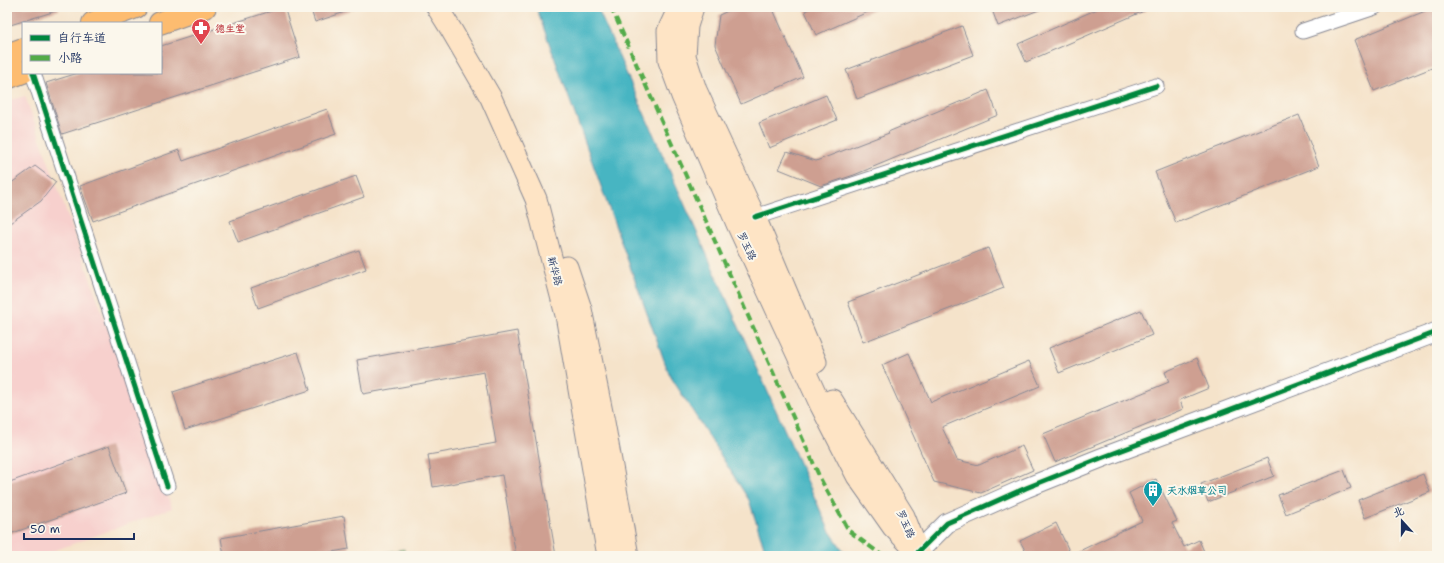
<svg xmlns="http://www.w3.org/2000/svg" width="1444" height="563" viewBox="0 0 1444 563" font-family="'Shantell Sans','LXGW WenKai TC',sans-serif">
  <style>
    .built { fill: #f7d0cd }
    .green { fill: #91c474; stroke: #567a69 }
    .water { fill: #47b5c2; stroke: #317290 }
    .building { fill: #ce9f91 }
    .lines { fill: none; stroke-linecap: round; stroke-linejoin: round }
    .minor-casing { stroke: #888994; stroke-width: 17 }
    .tertiary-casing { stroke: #888994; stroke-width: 21 }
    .secondary-casing { stroke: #888994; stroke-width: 23 }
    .primary-casing { stroke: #888994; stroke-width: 24 }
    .minor { stroke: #fff; stroke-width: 15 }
    .tertiary { stroke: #fff; stroke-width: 19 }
    .secondary { stroke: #fee4c5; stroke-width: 21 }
    .primary { stroke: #fdbc6f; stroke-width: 22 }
    .quiet { stroke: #52ab49; stroke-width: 4; stroke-dasharray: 8 4; stroke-linecap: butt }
    .cycleway-casing { stroke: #fbf7ec; stroke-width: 8 }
    .cycleway { stroke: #00873e; stroke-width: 5 }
    .labels { text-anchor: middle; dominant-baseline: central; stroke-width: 4; stroke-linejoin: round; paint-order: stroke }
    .health-label { font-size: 10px; font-weight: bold; fill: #be3a42; stroke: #fbf7ec; text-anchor: start }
    .street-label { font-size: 10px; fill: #1b2f5e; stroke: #fbf7ec }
    .culture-label { font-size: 10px; font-weight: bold; fill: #0d838f; stroke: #fbf7ec; text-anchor: start }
  </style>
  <rect width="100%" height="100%" fill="#fbf7ec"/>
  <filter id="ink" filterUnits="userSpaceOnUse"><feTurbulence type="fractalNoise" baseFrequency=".025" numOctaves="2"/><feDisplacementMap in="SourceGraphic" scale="8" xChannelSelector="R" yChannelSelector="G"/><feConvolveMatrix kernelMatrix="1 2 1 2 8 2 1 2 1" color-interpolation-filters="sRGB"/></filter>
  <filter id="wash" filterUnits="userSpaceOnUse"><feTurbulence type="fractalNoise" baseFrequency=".012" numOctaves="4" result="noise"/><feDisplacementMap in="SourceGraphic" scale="16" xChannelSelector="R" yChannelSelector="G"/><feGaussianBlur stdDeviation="0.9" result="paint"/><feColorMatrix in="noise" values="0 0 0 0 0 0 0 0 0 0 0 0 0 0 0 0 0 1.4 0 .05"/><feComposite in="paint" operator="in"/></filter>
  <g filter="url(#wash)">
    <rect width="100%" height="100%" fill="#f5e3ca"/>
    <path class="built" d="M25,96L172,508L39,556H7V101Z"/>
    <path class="green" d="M404,549L405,556H364Z"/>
    <path class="water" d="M536,7H597L829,530L847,556H767L749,500L669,374Z"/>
    <g id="blocks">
      <path class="building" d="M7,7H59V10L7,26Z
        M284,7L300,57L62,134L46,83L78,73H161V46Z
        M310,7H354V9L315,22Z
        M737,7H772L803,77L741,104L715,45L719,15Z
        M813,7H879L816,35L805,11Z
        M991,7H1043L1044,8L998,26Z
        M1102,7H1153L1026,62L1018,44Z
        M1435,7H1437V66L1374,91L1354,40Z
        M962,26L973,55L857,99L846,70Z
        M988,90L998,115L854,175L821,186L779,169L787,152L816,161L889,133L888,132Z
        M826,95L837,120L769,148L759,123Z
        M327,109L336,134L93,221L80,186L179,150L183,161Z
        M1299,115L1319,166L1176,223L1155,172Z
        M35,166L56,182L41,201L7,225V186Z
        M356,176L364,197L238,242L230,221Z
        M988,248L1004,288L863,342L848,302Z
        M359,250L366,269L258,308L251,288Z
        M1141,310L1152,335L1059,373L1049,348Z
        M517,331L556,556H516L502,475L433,487L428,455L496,443L484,372L363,394L357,360Z
        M298,352L310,390L185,430L173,392Z
        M909,353L931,402L1029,361L1040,386L942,427L957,460L979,465L1022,446L1033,470L981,493L934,482L882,365Z
        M1197,358L1209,388L1180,400L1183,409L1055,462L1043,434L1169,382L1165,372Z
        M109,446L126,493L7,535V483Z
        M1267,458L1274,476L1208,502L1201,484Z
        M1344,470L1351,488L1286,514L1278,495Z
        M1423,474L1430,492L1365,518L1358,500Z
        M1156,479L1177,521L1172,523L1184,547L1199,540L1206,556H1028L1020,541L1056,523L1071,555L1142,521L1129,493Z
        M344,516L349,549L309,556H224L221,538Z"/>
    </g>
  </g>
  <g filter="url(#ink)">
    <use href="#blocks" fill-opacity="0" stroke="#888994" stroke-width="1"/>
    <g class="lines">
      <defs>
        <path id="minor" d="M1303,31L1375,7
          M33,73L167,486
          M755,217L1156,86"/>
        <path id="tertiary" d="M918,552L947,523L1026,488L1101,458L1437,332"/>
        <path id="secondary" d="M437,7L452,31L491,98L536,199L566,315L608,556
          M679,7L668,31L669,61L682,96L737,224L821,406L857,476L893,527L921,556
          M693,7L687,26L685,56L696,90L755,217L816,362
          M567,267L581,309L604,422L628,556
          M832,400L904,516L915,544"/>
        <path id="primary" d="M93,23L136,7
          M160,23L205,7
          M7,55L23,49
          M7,78L23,72"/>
      </defs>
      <use href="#minor" class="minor-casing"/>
      <use href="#tertiary" class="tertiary-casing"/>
      <use href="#secondary" class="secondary-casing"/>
      <use href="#primary" class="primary-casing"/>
      <use href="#minor" class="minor"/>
      <use href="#tertiary" class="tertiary"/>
      <use href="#secondary" class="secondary"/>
      <use href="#primary" class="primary"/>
      <path class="quiet" d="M611,7L820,478L849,531L883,556"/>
      <defs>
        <path id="cycleway" d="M33,73L167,486
          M755,217L1156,86
          M918,552L947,523L1026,488L1101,458L1437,332"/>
      </defs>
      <use href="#cycleway" class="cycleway-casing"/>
      <use href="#cycleway" class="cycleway"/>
    </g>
  </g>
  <defs>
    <symbol id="pharmacy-pin" viewBox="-11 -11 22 30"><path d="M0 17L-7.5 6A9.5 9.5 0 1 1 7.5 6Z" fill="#e0444e" stroke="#fbf7ec"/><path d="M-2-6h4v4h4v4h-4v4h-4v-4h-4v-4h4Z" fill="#fff"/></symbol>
    <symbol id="building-pin" viewBox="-11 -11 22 30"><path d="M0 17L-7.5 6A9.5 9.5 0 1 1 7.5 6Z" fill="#0f9aa8" stroke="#fbf7ec"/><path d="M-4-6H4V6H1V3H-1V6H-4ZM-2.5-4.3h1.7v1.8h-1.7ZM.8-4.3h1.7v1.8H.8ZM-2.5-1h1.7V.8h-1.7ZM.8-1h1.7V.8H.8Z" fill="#fff"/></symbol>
  </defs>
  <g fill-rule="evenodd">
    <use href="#pharmacy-pin" x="190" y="17" width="22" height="30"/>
    <use href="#building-pin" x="1142" y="479" width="22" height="30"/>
  </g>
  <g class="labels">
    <g class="health-label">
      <text x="215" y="28">德生堂</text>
    </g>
    <g class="street-label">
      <text transform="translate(747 246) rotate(65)">罗玉路</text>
      <text transform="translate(555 271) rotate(75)">新华路</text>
      <text transform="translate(906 524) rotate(66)">罗玉路</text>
    </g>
    <g class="culture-label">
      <text x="1167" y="490">天水烟草公司</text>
    </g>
  </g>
  <rect width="1444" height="563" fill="none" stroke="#fbf7ec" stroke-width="24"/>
  <rect x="22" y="22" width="140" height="52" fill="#fbf7ec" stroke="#a1a7b3"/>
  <rect x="30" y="35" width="20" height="6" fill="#00873e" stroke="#a1a7b3"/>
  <text x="58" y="42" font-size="12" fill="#1b2f5e">自行车道</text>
  <rect x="30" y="55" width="20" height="6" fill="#52ab49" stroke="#a1a7b3"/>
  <text x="58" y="62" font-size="12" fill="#1b2f5e">小路</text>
  <g transform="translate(1402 521) rotate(339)" stroke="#fbf7ec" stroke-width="3" paint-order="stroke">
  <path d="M0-3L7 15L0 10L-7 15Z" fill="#1b2f5e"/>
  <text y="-6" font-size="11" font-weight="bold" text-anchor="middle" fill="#1b2f5e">北</text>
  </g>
  <path d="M24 533v6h110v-6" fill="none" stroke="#1b2f5e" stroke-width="2"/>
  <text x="30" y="533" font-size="12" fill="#1b2f5e" stroke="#fbf7ec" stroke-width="3" paint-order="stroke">50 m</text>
</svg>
